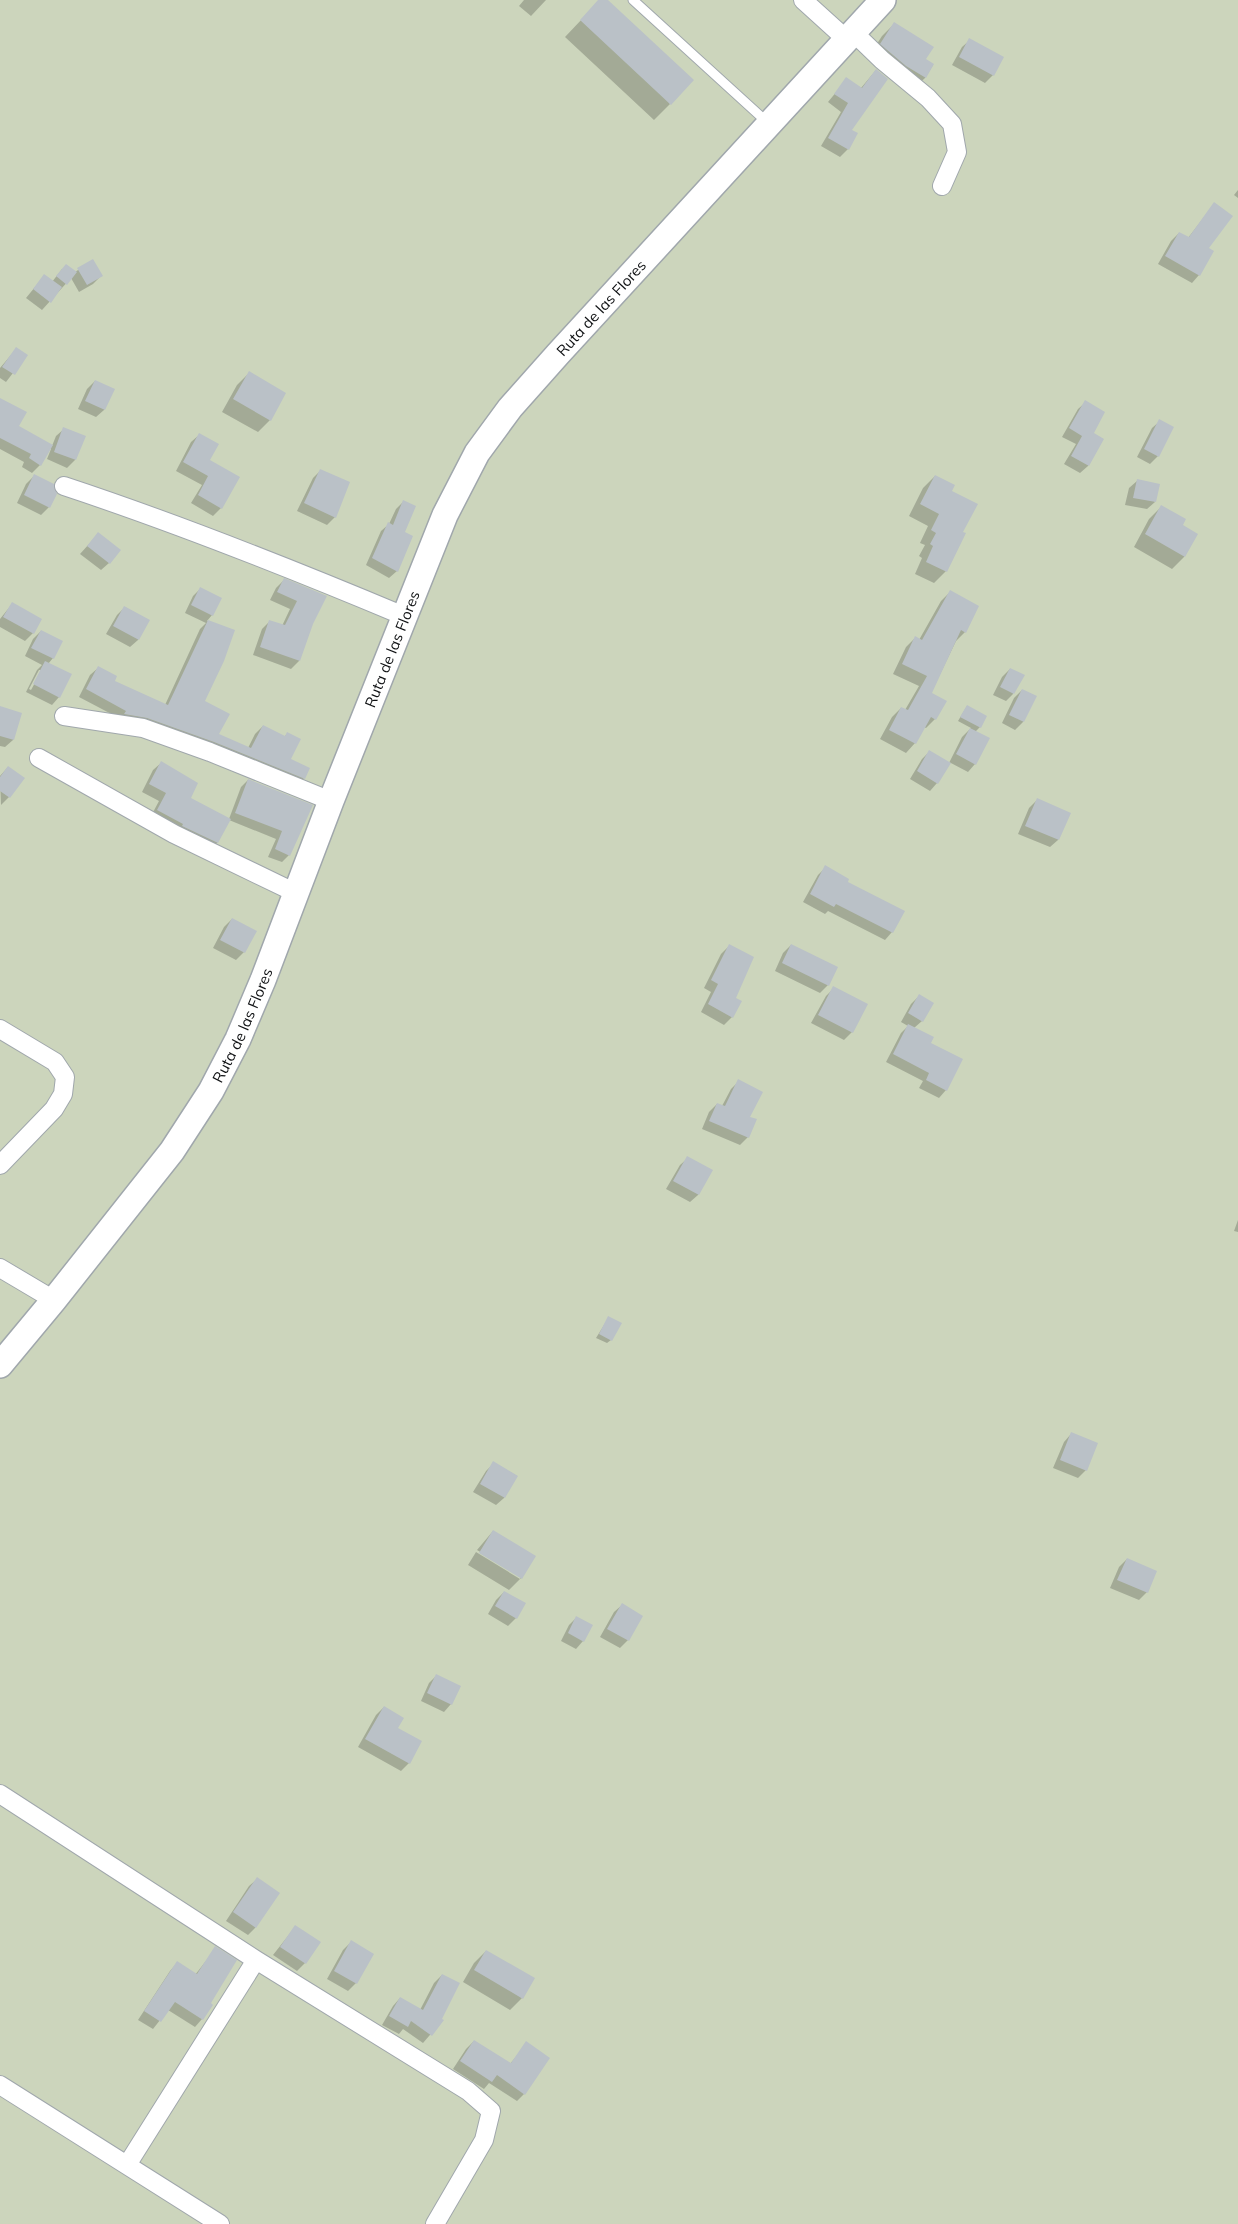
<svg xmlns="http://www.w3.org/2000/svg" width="1238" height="2224" viewBox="0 0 1238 2224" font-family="Mulish,sans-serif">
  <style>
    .green { fill: #ccd5bc }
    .shadow { fill: #0003; fill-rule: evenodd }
    .building { fill: #bac1c7 }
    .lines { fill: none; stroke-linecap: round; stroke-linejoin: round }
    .service-casing { stroke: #a0a7ac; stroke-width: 11 }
    .minor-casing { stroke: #a0a7ac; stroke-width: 20 }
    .secondary-casing { stroke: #a0a7ac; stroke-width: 28 }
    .service { stroke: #fff; stroke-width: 9 }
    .minor { stroke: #fff; stroke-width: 18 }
    .secondary { stroke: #fff; stroke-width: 25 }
    .labels { text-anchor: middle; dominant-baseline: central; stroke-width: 4.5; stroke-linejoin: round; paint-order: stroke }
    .street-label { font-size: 15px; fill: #0f1113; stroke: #fff }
  </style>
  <rect width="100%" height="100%" fill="#e1e9ee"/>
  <path class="green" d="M0,0H1238V2224H0Z"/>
  <path class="shadow" d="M524,0H546L531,16L519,6Z
    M600,0H607L670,104L654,120L565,37Z
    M894,24L924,60L933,65L925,78L913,89L869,56L882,36Z
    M970,40L993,75L985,83L952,65L962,47Z
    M876,70L850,130L848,149L840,157L821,146L841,112L828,102L847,79L861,88Z
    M1238,190V198L1234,195Z
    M1214,204L1207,248L1199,275L1192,283L1158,264L1171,241L1179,233L1188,238Z
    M92,261L101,276L93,284L79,292L71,278L42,310L26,298L44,276L52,282L62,269L75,272Z
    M16,349L26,356L6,382L0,378V368Z
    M249,373L270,420L258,432L222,412L237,385Z
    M95,381L113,390L104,410L96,417L78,409L87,389Z
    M0,401L18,427L52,446L56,436L64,429L84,437L75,460L67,468L47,459L51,449L49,448L40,465L32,473L22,467L24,462L0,449Z
    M1086,402L1092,433L1103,439L1088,466L1080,473L1064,464L1076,444L1062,437L1078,409Z
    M1160,421L1158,456L1150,464L1137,457L1152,428Z
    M199,435L221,508L213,516L191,503L202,485L176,471L191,442Z
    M321,470L335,517L327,525L297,511L313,478Z
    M34,476L49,507L41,515L17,503L26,484Z
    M935,476L950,491L962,532L946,571L934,583L915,574L922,558L919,556L925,545L920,543L928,526L909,516L923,488Z
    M1137,481L1155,502L1147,509L1125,505L1129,488Z
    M403,502V532L412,537L397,571L389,578L366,565L381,531L389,524L396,509Z
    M1161,507L1181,525L1196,534L1184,557L1172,569L1134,547L1149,519Z
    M98,534L109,563L101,570L80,554Z
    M284,580L312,624L299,661L291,669L253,655L262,629L270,621L282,626L290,609L270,600L276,588Z
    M200,589L212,615L207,621L233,631L203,701L218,735L248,748L255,734L263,726L284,737L287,734L289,760L304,778L296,786L119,718L79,697L90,675L98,668L113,681L165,705L200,629L206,623L185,613L193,596Z
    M950,592L965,632L956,641L931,693L935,719L926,728L924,727L915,743L906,753L880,739L892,717L901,708L905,710L919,686L893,674L906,647L915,638L919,640L941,601Z
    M12,604L33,633L25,641L0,627V619Z
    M125,607L148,621L138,640L130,647L106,634L117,615Z
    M41,631L53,658L48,664L59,697L52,705L26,692L37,670L42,665L25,656L33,639ZM39,670H42L31,690L29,689Z
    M1010,669L1013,694L1006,701L993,695L1002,677Z
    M1022,690L1035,696L1023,722L1015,730L1002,723L1014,698Z
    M967,706L980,727L975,732V764L968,772L949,762L937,783L930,791L910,779L922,759L929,752L949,763L962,737L971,728L958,721Z
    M0,708L21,714L13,740L5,747L0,746Z
    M161,763L189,798L229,819L241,787L248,780L311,806L289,855L282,862L268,857L276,839L229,820L217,843L209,851L150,818L159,801L142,792L153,770Z
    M8,767L9,797L1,805L0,776Z
    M1037,800L1069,813L1058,840L1050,847L1018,834L1029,808Z
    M826,867L846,882L892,932L885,940L828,911L825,914L803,902L818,875Z
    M232,919L244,952L236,960L213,948L224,927Z
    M791,945L828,985L820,993L775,971L783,953Z
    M729,946L734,998L732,1017L724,1025L701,1012L711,992L704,988L721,954Z
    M834,988L866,1005L852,1032L844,1040L811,1023L826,996Z
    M919,996L922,1021L914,1028L930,1044L946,1090L939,1098L919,1088L923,1081L886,1062L901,1033L908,1026L901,1022L911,1004Z
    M739,1081L749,1117L748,1137L740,1145L702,1129L709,1112L717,1104L722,1106L731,1089Z
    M688,1158L711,1171L698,1195L690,1202L666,1189L680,1165Z
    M1238,1220V1232L1234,1231Z
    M609,1317L611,1340L607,1343L596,1338Z
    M1071,1434L1086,1470L1078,1478L1053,1468L1064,1442Z
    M494,1463L517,1476L504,1498L496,1505L473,1492L486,1471Z
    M493,1531L521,1578L509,1590L468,1565L476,1552L520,1579V1576L477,1550Z
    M1127,1559L1147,1592L1139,1600L1110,1588L1119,1567Z
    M504,1592L516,1618L508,1626L488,1614L496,1600Z
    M622,1605L628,1640L620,1648L600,1637L614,1612Z
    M576,1618L583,1641L576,1649L561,1641L569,1625Z
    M437,1675L451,1704L444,1712L421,1701L429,1683Z
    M384,1707L396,1729L420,1741L409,1763L401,1771L358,1747L376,1715Z
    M257,1879L278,1893L255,1928L248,1935L226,1921L249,1886Z
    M295,1927L305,1963L297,1971L273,1955Z
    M351,1942L356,1983L348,1991L327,1979L343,1950Z
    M216,1948L209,2004L202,2019L195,2027L168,2010L153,2029L138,2020L170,1971L177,1963L195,1975Z
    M486,1951L522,1998L510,2010L463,1982L474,1963Z
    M442,1975L440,2019L442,2021L423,2043L403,2029L399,2034L382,2025L393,2006L400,1998L420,2010L434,1983Z
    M474,2041L510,2064L527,2043L524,2094L517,2101L489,2083L484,2089L453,2069L466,2049Z"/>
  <path class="building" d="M598,0H608L694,80L671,105L580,20Z
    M894,22L934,47L926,59L934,64L926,78L906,66L880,44Z
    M969,38L1004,57L994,76L959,57Z
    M876,69L888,79L852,130L858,133L849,150L828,138L848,103L834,94L846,77L862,88Z
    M1214,202L1233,216L1209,248L1214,251L1200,276L1165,256L1179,232L1189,237Z
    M93,259L103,276L87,285L77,268Z
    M66,264L77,272L67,285L56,276Z
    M44,274L62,287L51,303L33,289Z
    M16,347L28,355L15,375L2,367Z
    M249,371L286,393L271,421L233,399Z
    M95,380L115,389L105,410L85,401Z
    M0,398L27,412L19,426L53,445L41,466L29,458L31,454L0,438Z
    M1085,400L1105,412L1094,433L1104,439L1089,466L1071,456L1082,436L1069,428Z
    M1159,419L1174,427L1159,457L1144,449Z
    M63,427L86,436L76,460L54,452Z
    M199,433L219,444L210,460L240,477L222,509L198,495L208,476L183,462Z
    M320,469L350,482L336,518L304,503Z
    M34,474L54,484L57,494L50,508L24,495Z
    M935,475L955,485L952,491L978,504L963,532L966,533L947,572L926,562L933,546L930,544L936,533L931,530L939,514L920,504Z
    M1137,479L1160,484L1156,502L1133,498Z
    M403,500L416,506L405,532L413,536L398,572L372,558L388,522L393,525Z
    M1161,505L1186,519L1183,525L1198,534L1185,557L1145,534Z
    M98,532L121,550L110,564L87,546Z
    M284,578L327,596L313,624L300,661L260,647L269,620L285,625L297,601L277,592Z
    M200,587L222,598L213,616L191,605Z
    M950,590L979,606L966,633L961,630L932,693L947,701L936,720L931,717L916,744L889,730L901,707L908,710L927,676L902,664L915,636L922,640Z
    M12,602L42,619L34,634L3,617Z
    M124,606L150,620L139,640L113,626Z
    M208,620L235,630L224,661L205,701L230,714L219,734L251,748L263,725L285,736L287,732L301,739L291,759L310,768L305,779L214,742L147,718L124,714L126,711L86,689L98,666L117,676L115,681L168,705Z
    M41,630L63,641L54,659L31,648Z
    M45,661L72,674L60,698L33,684Z
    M1010,668L1025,675L1014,694L1000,687Z
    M1022,689L1037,696L1024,722L1009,715Z
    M967,705L987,716L981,728L960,717Z
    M0,706L22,713L14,740L0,736Z
    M970,728L990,738L976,765L956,754Z
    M929,750L951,763L938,784L917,771Z
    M161,761L198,783L191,798L231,819L218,843L182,826L183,824L157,810L166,793L149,784Z
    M8,766L25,778L10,798L0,791V777Z
    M248,779L313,805L290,856L275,849L282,831L235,813Z
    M1037,798L1071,813L1059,840L1025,826Z
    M825,865L849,879L848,882L905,911L893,933L836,904L834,907L810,894Z
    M232,918L257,931L245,953L220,940Z
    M729,944L754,957L736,998L742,1001L733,1018L708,1004L718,984L711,980Z
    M791,944L838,967L829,986L782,963Z
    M833,986L868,1004L853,1033L818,1015Z
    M919,994L934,1003L923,1022L908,1013Z
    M908,1024L934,1037L931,1043L963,1059L947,1091L926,1080L929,1073L893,1054Z
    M738,1079L763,1092L750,1117L757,1119L749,1138L709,1121L717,1103L725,1106Z
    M687,1156L713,1170L699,1195L673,1181Z
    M608,1316L622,1323L612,1341L599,1334Z
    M1071,1432L1098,1443L1087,1471L1060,1460Z
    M493,1461L518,1476L505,1498L480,1484Z
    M493,1530L536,1556L522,1579L479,1553Z
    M1127,1558L1157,1571L1148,1593L1117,1580Z
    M504,1591L526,1603L517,1619L495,1606Z
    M622,1603L643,1616L629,1641L607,1629Z
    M576,1616L593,1625L584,1642L568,1633Z
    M436,1674L461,1686L452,1705L427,1693Z
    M384,1706L404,1718L398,1728L422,1741L410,1764L365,1739Z
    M257,1877L280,1893L256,1928L233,1912Z
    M295,1925L321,1942L306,1964L280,1947Z
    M351,1940L374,1954L357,1984L334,1971Z
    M215,1946L237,1960L211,2003L213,2005L203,2020L175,2002L161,2022L144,2011L177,1961L197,1974Z
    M486,1950L535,1978L523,1999L474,1970Z
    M442,1974L460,1983L442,2019L444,2020L432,2036L411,2021L408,2027L389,2016L400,1997L423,2010Z
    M474,2040L511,2063L526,2041L550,2058L525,2095L497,2075L492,2082L460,2061Z"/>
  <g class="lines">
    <defs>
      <path id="service" d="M633,0L768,123"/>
      <path id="minor" d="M803,0L846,39
        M853,32L882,60L928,98L952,124L957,152L942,186
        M64,486C179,524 292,569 404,616
        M64,716L143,728L210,752L331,801
        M39,758L174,834L296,893
        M0,1029L55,1062L65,1077L63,1094L54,1109L0,1165
        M0,1268L54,1300
        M0,1794L256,1960L468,2091L491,2111L484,2140L435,2224
        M0,2085L220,2224
        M127,2165L256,1960"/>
      <g id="secondary">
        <path id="s1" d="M0,1365L54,1300L172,1151L211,1091L238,1039L263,980L331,801L445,515L477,453L510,408L558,354L883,0"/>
      </g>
    </defs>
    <use href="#service" class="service-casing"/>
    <use href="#minor" class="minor-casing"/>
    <use href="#secondary" class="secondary-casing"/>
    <use href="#service" class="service"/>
    <use href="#minor" class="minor"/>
    <use href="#secondary" class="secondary"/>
  </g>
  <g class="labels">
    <g class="street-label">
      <text stroke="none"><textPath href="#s1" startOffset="1229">Ruta de las Flores</textPath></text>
      <text stroke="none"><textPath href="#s1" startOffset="824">Ruta de las Flores</textPath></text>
      <text stroke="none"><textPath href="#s1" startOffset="419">Ruta de las Flores</textPath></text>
    </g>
  </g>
</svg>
